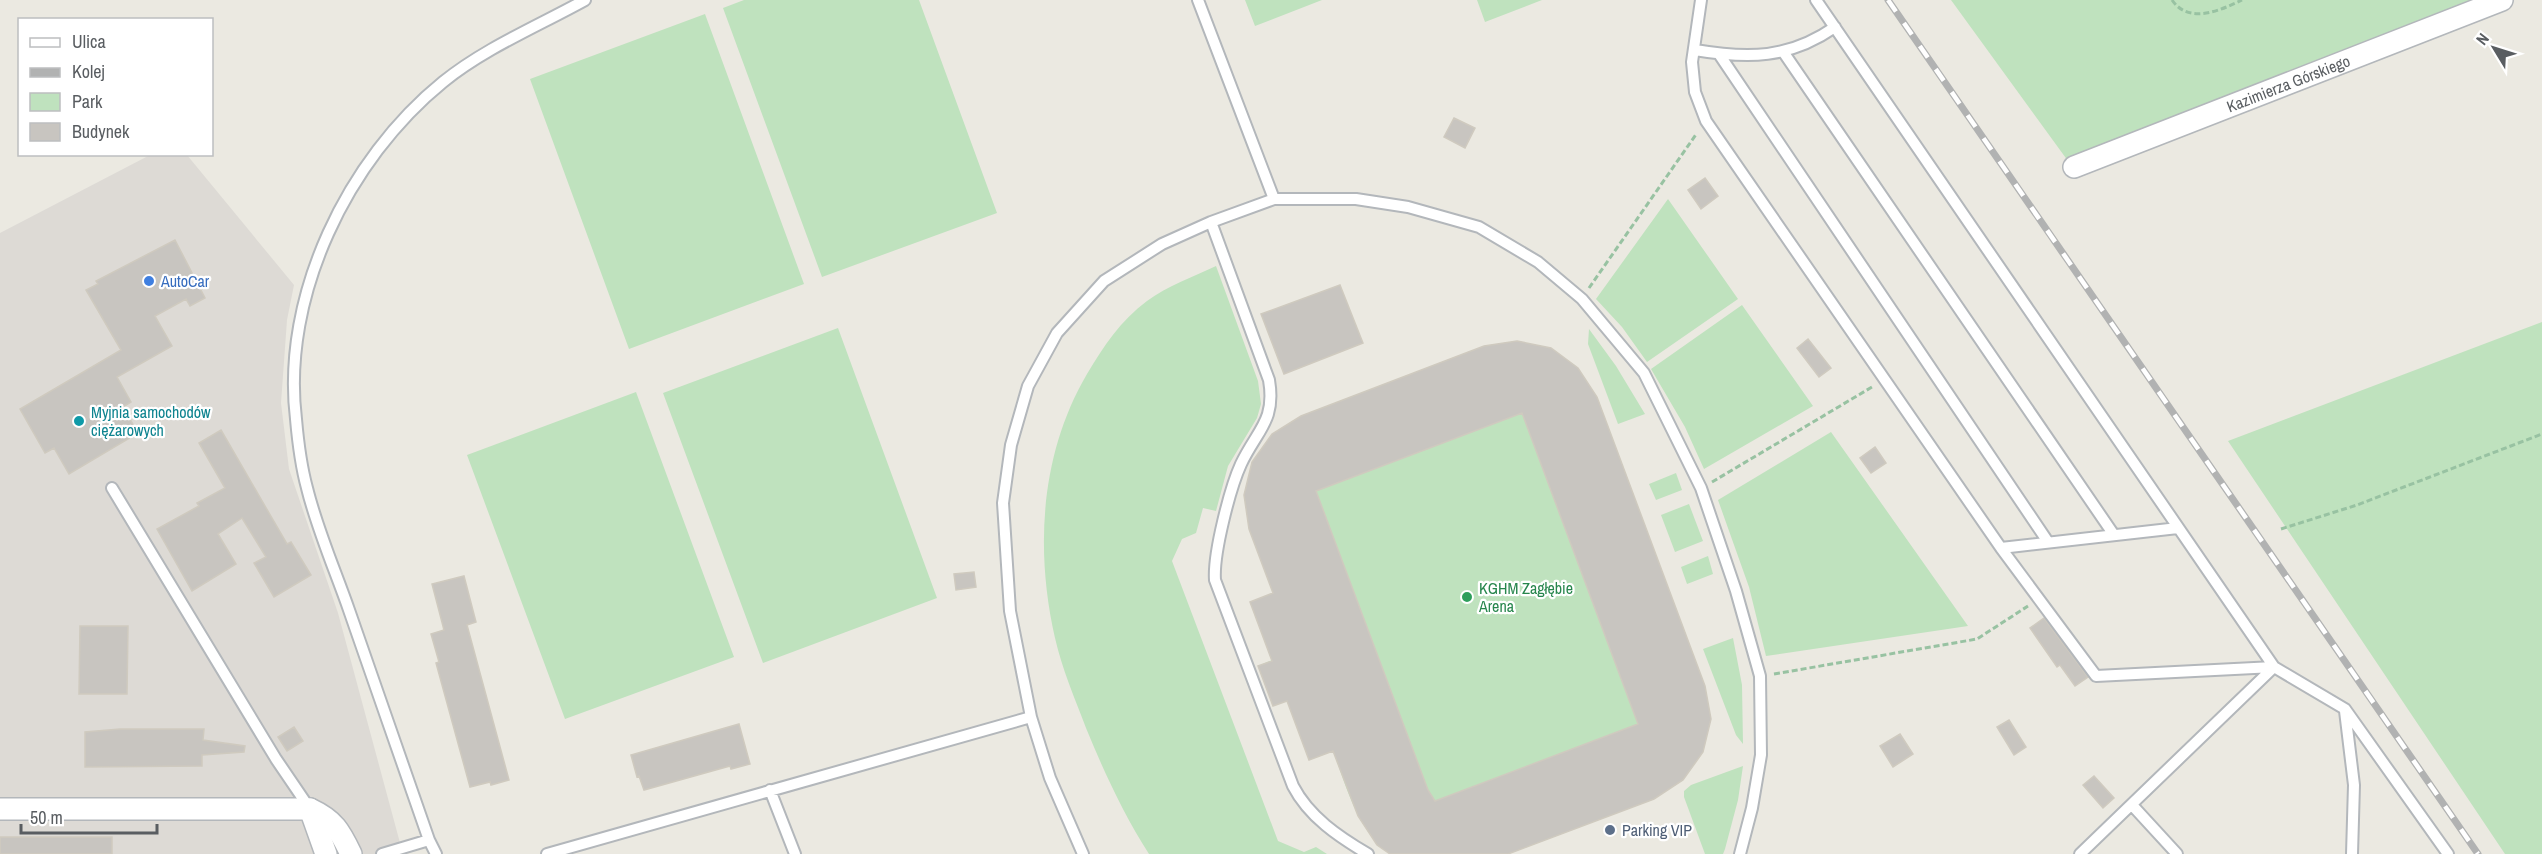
<svg xmlns="http://www.w3.org/2000/svg" width="2542" height="854" viewBox="0 0 2542 854" font-family="'Archivo Narrow',sans-serif">
  <style>
    .industrial { fill: #dddad5 }
    .green { fill: #bfe2be }
    .building { fill: #c8c5c0; stroke: #cfcabf; stroke-width: 1.5; fill-rule: evenodd }
    .lines { fill: none; stroke-linecap: round; stroke-linejoin: round }
    .service-casing { stroke: #b3b7bb; stroke-width: 14 }
    .minor-casing { stroke: #b3b7bb; stroke-width: 24 }
    .path { stroke: #98c2a2; stroke-width: 3; stroke-dasharray: 6 3; stroke-linecap: butt }
    .service { stroke: #fff; stroke-width: 10 }
    .minor { stroke: #fff; stroke-width: 21 }
    .rail-casing { stroke: #b1b2b2; stroke-width: 7 }
    .rail { stroke: #fff; stroke-width: 4.5; stroke-dasharray: 14; stroke-linecap: butt }
    .shop-dot { fill: #3f7fe0; stroke: #fff; stroke-width: 2 }
    .culture-dot { fill: #0f9aa8; stroke: #fff; stroke-width: 2 }
    .leisure-dot { fill: #2e9e5b; stroke: #fff; stroke-width: 2 }
    .service-dot { fill: #5c6f8a; stroke: #fff; stroke-width: 2 }
    .labels { text-anchor: middle; dominant-baseline: central; stroke-width: 4.5; stroke-linejoin: round; paint-order: stroke }
    .street-label { font-size: 16px; fill: #595d61; stroke: #fff }
    .shop-label { font-size: 16px; fill: #366cbe; stroke: #fff; text-anchor: start }
    .culture-label { font-size: 16px; fill: #0d838f; stroke: #fff; text-anchor: start }
    .leisure-label { font-size: 16px; fill: #27864d; stroke: #fff; text-anchor: start }
    .service-label { font-size: 16px; fill: #4e5e75; stroke: #fff; text-anchor: start }
  </style>
  <rect width="100%" height="100%" fill="#ebe9e1"/>
  <path class="industrial" d="M150,155H187L294,285L287,320L281,403L289,469L338,613L403,854H0V233Z"/>
  <path class="green" d="M744,0H919L997,213L822,277L723,8Z
    M1245,0H1322L1255,26Z
    M1477,0H1542L1485,22Z
    M1951,0H2478L2068,161Z
    M705,14L804,284L629,349L530,79Z
    M1668,199L1738,299L1647,362L1622,327L1596,299Z
    M1216,266L1258,381L1261,404L1257,418L1228,466L1216,511L1203,508L1196,533L1182,539L1172,561L1278,841L1304,852L1316,847L1327,854H1149C1124,815 1104,772 1086,728C1075,699 1062,669 1055,638C1035,550 1040,454 1087,374C1103,347 1121,320 1147,301C1167,286 1193,277 1216,266Z
    M1742,305L1813,406L1704,469L1685,427L1651,369Z
    M2542,322V854H2505L2228,441Z
    M838,328L937,598L763,663L663,393Z
    M1589,329L1616,366L1645,414L1618,424L1588,344Z
    M1517,341L1551,348L1597,397L1705,686L1711,719L1683,780L1654,799L1508,854H1390C1357,830 1347,788 1333,751L1309,760L1287,701L1273,706L1258,666L1272,660L1250,602L1273,593L1249,529L1244,495L1252,462L1272,434L1301,416L1484,346Z
    M636,392L734,657L565,719L467,455Z
    M1831,432L1968,626L1766,656L1749,587L1718,500Z
    M1676,473L1682,490L1656,500L1649,484Z
    M1689,504L1703,541L1675,552L1661,515Z
    M1708,556L1713,574L1687,584L1681,567Z
    M1733,638L1742,685L1743,744L1736,735L1703,649Z
    M1743,766L1738,800L1725,849L1723,854H1705L1684,797V791L1691,785Z"/>
  <path class="building" d="M1454,118L1475,128L1465,148L1444,137Z
    M1705,178L1718,196L1701,209L1688,190Z
    M175,240L205,298L190,306L186,299L155,316L172,346L117,377L131,402L123,407L138,433L69,474L54,448L45,453L20,409L121,350L86,290L98,284L96,281Z
    M1340,285L1363,343L1284,374L1261,314Z
    M1808,339L1831,368L1819,377L1797,348Z
    M1517,341L1551,348L1578,368L1597,397L1705,686L1711,719L1703,752L1683,780L1654,799L1508,854H1390L1377,845L1358,816L1333,751L1309,760L1287,701L1273,706L1258,666L1272,661L1250,602L1273,593L1249,529L1244,495L1252,462L1272,434L1301,416L1484,346ZM1522,413L1638,724L1435,801L1428,790L1316,491Z
    M221,430L287,544L291,542L311,575L274,597L254,563L266,557L242,518L218,534L236,564L192,591L157,529L199,506L197,503L225,488L199,443Z
    M1875,447L1886,463L1871,473L1860,458Z
    M974,572L976,587L956,590L954,574Z
    M464,576L476,622L467,625L509,780L491,785L490,782L470,787L436,663L439,662L431,634L444,630L432,584Z
    M2044,618L2088,677L2075,686L2060,665L2057,667L2030,628Z
    M80,626H128L127,694H79Z
    M2009,720L2026,747L2014,755L1997,727Z
    M739,724L750,764L731,769L730,766L644,790L639,776L637,777L631,755Z
    M294,727L303,741L287,751L278,737Z
    M120,729H204L203,740L245,746L244,752L202,755V766L85,767V732Z
    M1900,734L1913,754L1893,767L1880,746Z
    M2094,776L2114,798L2103,808L2083,785Z
    M0,837H112V854H0Z"/>
  <g class="lines">
    <defs>
      <path id="service" d="M1198,0L1274,199
        M1701,0L1692,62L1695,92L1706,121L2001,548L2096,676L2274,667L2080,854
        M1816,0L2274,667L2345,709L2448,854
        M1695,50C1748,59 1789,59 1835,27
        M1784,53L2114,535
        M1719,54L2048,542
        M1211,222L1269,380C1276,421 1257,430 1241,464C1230,488 1213,554 1215,580L1293,786C1309,817 1339,837 1368,854
        M112,488L276,759L310,809
        M2001,548L2178,528
        M2345,711L2354,785L2352,854
        M770,790L795,854
        M2132,805L2177,854
        M429,840C402,763 376,687 349,610C335,570 317,529 307,488C301,466 298,442 296,419C281,296 348,159 443,82C485,48 538,26 585,0
        M382,854L429,840L436,854
        M547,854L1031,717
        M1083,854L1050,778L1031,717L1010,611L1003,503L1011,445L1028,386L1057,333L1104,281L1162,244L1211,222L1274,199H1356L1408,207L1479,227L1538,262L1582,299L1644,373L1701,488L1736,591L1760,676L1761,755L1752,808L1740,854"/>
      <g id="minor">
        <path id="s1" d="M2074,167L2502,0"/>
        <path d="M0,809H310C334,820 340,831 351,854"/>
        <path d="M310,809L326,854"/>
      </g>
    </defs>
    <use href="#service" class="service-casing"/>
    <use href="#minor" class="minor-casing"/>
    <path class="path" d="M2172,0C2189,25 2221,10 2242,0
      M1589,288L1697,133
      M1712,482L1872,387
      M2281,529L2357,505L2542,434
      M1774,674L1977,639L2028,606"/>
    <use href="#service" class="service"/>
    <use href="#minor" class="minor"/>
    <defs>
      <path id="rail" d="M1888,0L2478,854"/>
    </defs>
    <use href="#rail" class="rail-casing"/>
    <use href="#rail" class="rail"/>
  </g>
  <circle class="shop-dot" cx="149" cy="281" r="6"/>
  <circle class="culture-dot" cx="79" cy="421" r="6"/>
  <circle class="leisure-dot" cx="1467" cy="597" r="6"/>
  <circle class="service-dot" cx="1610" cy="830" r="6"/>
  <g class="labels">
    <g class="street-label">
      <text stroke="none"><textPath href="#s1" startOffset="230">Kazimierza Górskiego</textPath></text>
    </g>
    <g class="shop-label">
      <text x="161" y="281">AutoCar</text>
    </g>
    <g class="culture-label">
      <text x="91" y="412">Myjnia samochodów<tspan x="91" dy="18">ciężarowych</tspan></text>
    </g>
    <g class="leisure-label">
      <text x="1479" y="588">KGHM Zagłębie<tspan x="1479" dy="18">Arena</tspan></text>
    </g>
    <g class="service-label">
      <text x="1622" y="830">Parking VIP</text>
    </g>
  </g>
  <rect x="18" y="18" width="195" height="138" fill="#ffffff" stroke="#bdbec0" stroke-width="1.5"/>
  <rect x="30" y="38" width="30" height="9" fill="#ffffff" stroke="#bdbec0" stroke-width="1.5"/>
  <text x="72" y="48" font-size="18" fill="#595d61">Ulica</text>
  <rect x="30" y="68" width="30" height="9" fill="#b1b2b2" stroke="#bdbec0" stroke-width="1.5"/>
  <text x="72" y="78" font-size="18" fill="#595d61">Kolej</text>
  <rect x="30" y="93" width="30" height="18" fill="#bfe2be" stroke="#bdbec0" stroke-width="1.5"/>
  <text x="72" y="108" font-size="18" fill="#595d61">Park</text>
  <rect x="30" y="123" width="30" height="18" fill="#c8c5c0" stroke="#bdbec0" stroke-width="1.5"/>
  <text x="72" y="138" font-size="18" fill="#595d61">Budynek</text>
  <g transform="translate(2494 48) rotate(308)" stroke="#ffffff" stroke-width="4.5" paint-order="stroke">
  <path d="M0-4.5L10 22L0 15L-10 22Z" fill="#595d61"/>
  <text y="-9" font-size="16" font-weight="bold" text-anchor="middle" fill="#595d61">N</text>
  </g>
  <path d="M21 824v9h136v-9" fill="none" stroke="#595d61" stroke-width="3"/>
  <text x="30" y="824" font-size="18" fill="#595d61" stroke="#ffffff" stroke-width="4.5" paint-order="stroke">50 m</text>
</svg>
